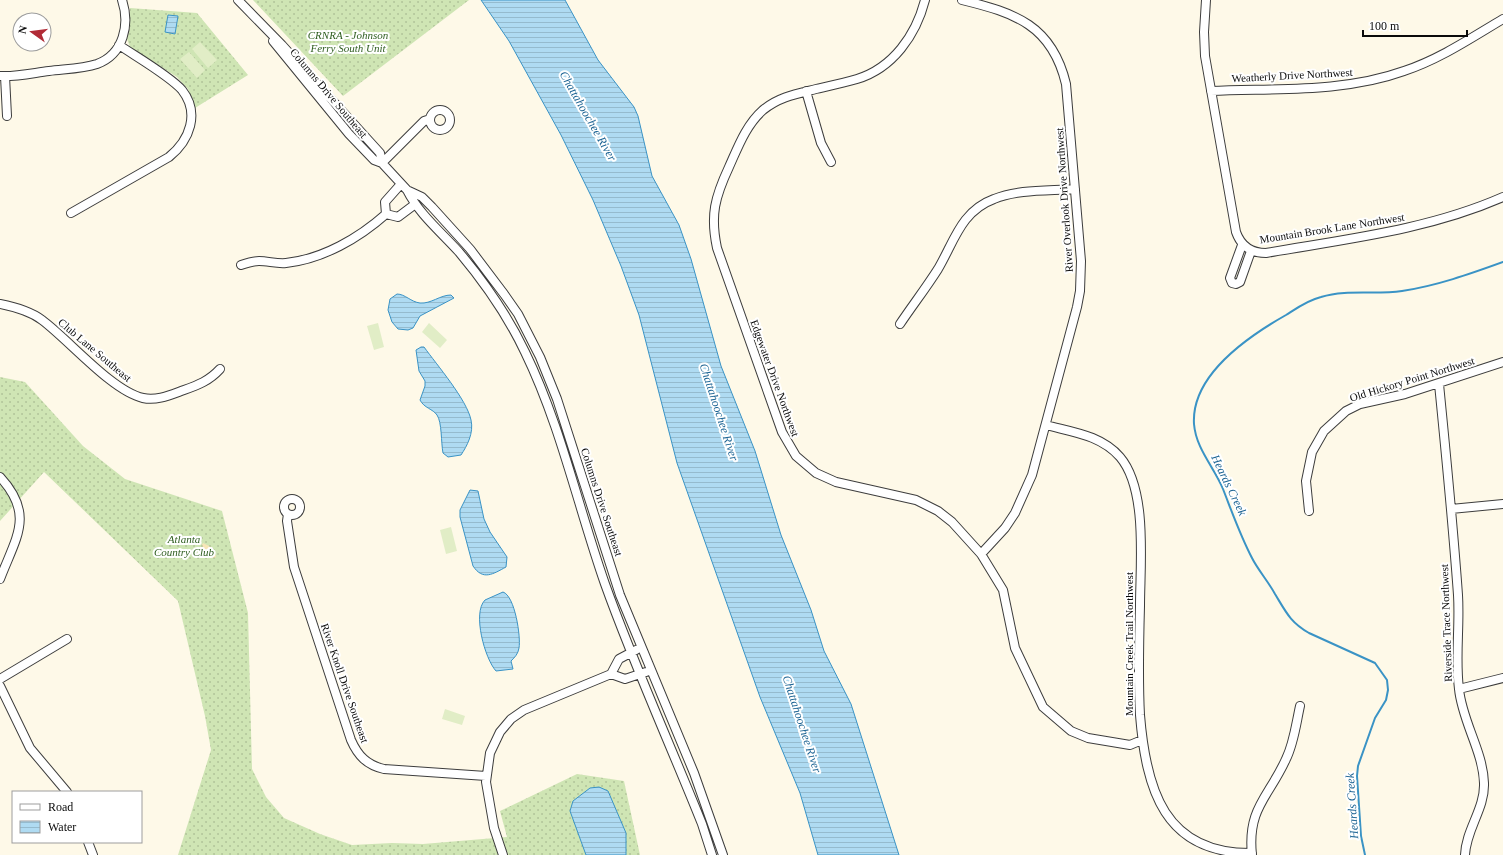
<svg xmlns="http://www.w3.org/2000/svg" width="1503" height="855" viewBox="0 0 1503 855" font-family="Georgia,serif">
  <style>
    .grass { fill: url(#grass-dots) }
    .sand { fill: url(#sand-dots) }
    .pitch { fill: #e1edc6 }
    .water { fill: url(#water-rules); stroke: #3a93c5 }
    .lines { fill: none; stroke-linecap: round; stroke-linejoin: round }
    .stream { stroke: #3a93c5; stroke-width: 2 }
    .minor-casing { stroke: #3d3d3d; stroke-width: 10 }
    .minor { stroke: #fff; stroke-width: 8 }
    .labels { text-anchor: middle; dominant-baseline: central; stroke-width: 4; stroke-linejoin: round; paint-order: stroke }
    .park-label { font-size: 11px; font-style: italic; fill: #2e5d1f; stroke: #fff }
    .street-label { font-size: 11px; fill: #0a0a0a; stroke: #fff }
    .water-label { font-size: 12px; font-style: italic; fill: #1b6393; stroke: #fff }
  </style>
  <defs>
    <pattern id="grass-dots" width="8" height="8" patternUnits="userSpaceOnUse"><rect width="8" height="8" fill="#cfe5b4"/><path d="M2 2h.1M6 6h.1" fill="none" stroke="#b0c399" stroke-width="1.8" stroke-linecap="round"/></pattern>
    <pattern id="sand-dots" width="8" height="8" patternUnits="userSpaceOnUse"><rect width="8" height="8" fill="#f7e6b7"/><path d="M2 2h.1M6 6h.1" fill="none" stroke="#d2c49c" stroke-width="1.8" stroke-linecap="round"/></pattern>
    <pattern id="water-rules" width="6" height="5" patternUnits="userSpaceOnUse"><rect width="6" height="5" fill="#afdbf2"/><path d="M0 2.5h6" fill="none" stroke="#95bbce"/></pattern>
  </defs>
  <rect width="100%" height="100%" fill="#fef9e8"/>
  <path class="grass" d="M253,0H469L343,96Z
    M130,8L197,13L248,75L195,108L188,89L177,77L130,47L127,39L130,28Z
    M0,377L25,382L83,446L125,479L222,511L248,613L252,769L266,797L284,818L320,834L352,845L392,843L423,844L507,837L500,811L577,774L624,781L640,855H178L211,750L205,716L178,601L44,472L0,521Z"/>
  <path class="sand" d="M203,543L211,547L216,556L215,558C210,559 203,550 202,545Z"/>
  <path class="pitch" d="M200,42L217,60L208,68L192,49Z
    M189,52L205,70L197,78L180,59Z
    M378,323L384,347L374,350L367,326Z
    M429,323L447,340L440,348L422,332Z
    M451,527L457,551L446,554L440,530Z
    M445,709L465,716L462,725L442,719Z"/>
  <path class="water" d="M481,0H565L598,60L634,107L638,116L652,176L679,225L691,259L721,366L755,451L781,535L811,610L824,651L851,704L899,855H818L800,793L760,697L677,463L639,315L621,266L593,200L561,135L509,41Z
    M168,15L178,16L175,34L165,32Z
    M397,294C405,294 411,302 420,303C431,304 440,295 451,295L454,298L420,316L413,328L408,330L398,329L392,322L388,310L390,299Z
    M421,347H424C437,365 467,400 471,420C474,433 467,446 461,455L448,457L443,453C441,443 442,422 437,415C433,409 424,408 420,400L425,386V381L419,371L416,350Z
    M470,490L478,491L484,519L490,532L507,557L506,567C493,574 483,581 473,566L460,517V510Z
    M503,592C515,596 521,637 519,648C518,654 515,657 511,661L513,669L496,671C485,659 472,613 485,600Z
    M599,787L608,791L626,833V855H586L570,811L573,801L590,788Z"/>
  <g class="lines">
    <path class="stream" d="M1365,855L1361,836L1357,776L1358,766L1375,718L1386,700L1388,690L1387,680L1375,663L1309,633C1290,622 1286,612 1275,594C1268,581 1258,570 1252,558C1240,535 1232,512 1223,489C1214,467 1196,449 1194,424C1191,375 1249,336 1286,315C1297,308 1308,300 1321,297C1347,289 1375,295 1402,291C1436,286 1470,274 1503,262"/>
    <defs>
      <path id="minor" d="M238,0L282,45L380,153L382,163L407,190
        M925,0C916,35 893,68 857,79C843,83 829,86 816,89C796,94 779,97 763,110C746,125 738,147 729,167C715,197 710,215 717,248L782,432L796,456L816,473L836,482L916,500L938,511L952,522L981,554L1003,590L1015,648L1043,707L1071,731L1088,738L1130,745L1142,740
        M962,0C1015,13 1052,25 1066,84L1081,261L1080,291L1077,307L1032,475L1015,513L1005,528L981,554
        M1206,0L1204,32L1205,56L1236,232C1241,246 1251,253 1266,253C1346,239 1428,230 1503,197
        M273,41L349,134L374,160L382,163
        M0,76C16,77 33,73 49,71C64,69 82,69 97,64C124,54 130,24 122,0
        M5,76L7,116
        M806,91L821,143L831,162
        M1211,91C1274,88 1343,93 1404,71C1440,59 1471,38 1503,19
        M430 120a10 10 0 1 1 20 0a10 10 0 1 1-20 0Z
        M382,163L424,121L430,119
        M71,213L169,157C190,140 200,113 182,90C170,76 135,56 119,45
        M386,214L385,202L401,184
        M386,214L398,217L414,205
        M1242,245L1230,278L1232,283L1236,284L1240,282L1251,251
        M241,265C247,263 253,261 259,261C268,261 277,264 286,263C323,259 359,238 386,214
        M0,304C15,307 30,311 42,320C69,340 112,391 143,398C157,401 170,395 184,390C198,385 209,381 220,369
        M900,324C912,306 926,288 938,269C954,242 961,211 994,199C1018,189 1049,191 1075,189
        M1439,384C1446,454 1453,525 1458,595C1460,626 1455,658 1459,689C1462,721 1483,751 1484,783C1485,809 1466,829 1465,855
        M1046,425C1072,432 1101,435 1120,457C1148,490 1140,565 1140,606C1139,642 1138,679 1140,715C1146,789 1164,854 1252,853
        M0,477C35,515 16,537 0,579
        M284 507a8 8 0 1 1 16 0a8 8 0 1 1-16 0Z
        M1451,509L1503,504
        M1309,511L1306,481L1312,452L1324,431L1346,411L1360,404L1405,394L1503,362
        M288,514L287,521L294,567L351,740C358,756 367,765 384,769L486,776
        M611,674L625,679L646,672
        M0,679L67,639
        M0,686L30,748L67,792
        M1459,689L1503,678
        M88,842L93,855
        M503,855L494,828L486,782L490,753L500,732L511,719L524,710L611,674L619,659L636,650
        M712,855L702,824C670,744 634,665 605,584C578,507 561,426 525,352C508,316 485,283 459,252C441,232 419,214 407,190L422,197L432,207L470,249L504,294L518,314L540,357L557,399L620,595L694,773L723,855
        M1252,855C1247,808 1269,797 1286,759C1294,743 1296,724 1300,706"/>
    </defs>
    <use href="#minor" class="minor-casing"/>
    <use href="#minor" class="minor"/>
  </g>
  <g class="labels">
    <g class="park-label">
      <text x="348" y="35">CRNRA - Johnson<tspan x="348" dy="13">Ferry South Unit</tspan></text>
      <text x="184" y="539">Atlanta<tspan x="184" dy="13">Country Club</tspan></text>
    </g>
    <g class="street-label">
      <text transform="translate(1292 75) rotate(-3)">Weatherly Drive Northwest</text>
      <text transform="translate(329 93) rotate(50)">Columns Drive Southeast</text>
      <text transform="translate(1064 200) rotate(-94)">River Overlook Drive Northwest</text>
      <text transform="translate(1332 228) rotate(-9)">Mountain Brook Lane Northwest</text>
      <text transform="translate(95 350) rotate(40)">Club Lane Southeast</text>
      <text transform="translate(775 378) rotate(70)">Edgewater Drive Northwest</text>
      <text transform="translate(1412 379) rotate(-17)">Old Hickory Point Northwest</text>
      <text transform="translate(602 502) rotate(72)">Columns Drive Southeast</text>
      <text transform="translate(1446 623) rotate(-92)">Riverside Trace Northwest</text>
      <text transform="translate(1129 644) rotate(-90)">Mountain Creek Trail Northwest</text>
      <text transform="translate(345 683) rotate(71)">River Knoll Drive Southeast</text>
    </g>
    <g class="water-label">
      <text transform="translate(588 116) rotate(60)">Chattahoochee River</text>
      <text transform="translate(719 412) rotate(72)">Chattahoochee River</text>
      <text transform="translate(1229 485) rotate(64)">Heards Creek</text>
      <text transform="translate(802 724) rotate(72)">Chattahoochee River</text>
      <text transform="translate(1352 806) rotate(-94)">Heards Creek</text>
    </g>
  </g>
  <rect x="12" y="791" width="130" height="52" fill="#ffffff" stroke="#9d9d9d"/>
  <rect x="20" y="804" width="20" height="6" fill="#ffffff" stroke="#9d9d9d"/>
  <text x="48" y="811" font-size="12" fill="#0a0a0a">Road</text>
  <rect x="20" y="821" width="20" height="12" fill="url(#water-rules)" stroke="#9d9d9d"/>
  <text x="48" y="831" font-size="12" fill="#0a0a0a">Water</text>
  <g transform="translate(32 32) rotate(284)"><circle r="19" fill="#ffffff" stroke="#9d9d9d"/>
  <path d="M0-3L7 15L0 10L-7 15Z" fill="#b12b36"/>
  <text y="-6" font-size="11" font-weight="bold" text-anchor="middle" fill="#0a0a0a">N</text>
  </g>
  <path d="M1363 30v6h104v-6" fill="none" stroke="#0a0a0a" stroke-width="2"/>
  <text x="1369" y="30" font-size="12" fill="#0a0a0a" stroke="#ffffff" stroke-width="3" paint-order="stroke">100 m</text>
</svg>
